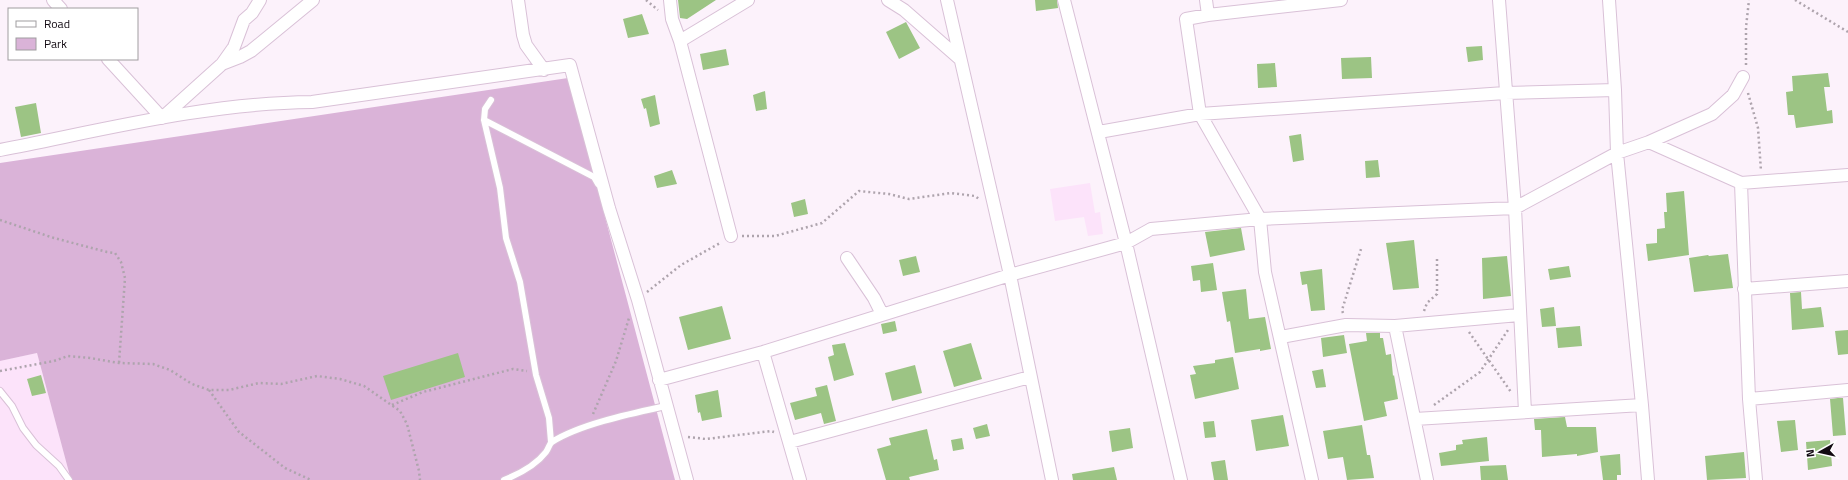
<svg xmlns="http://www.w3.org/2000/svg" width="1848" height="480" viewBox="0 0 1848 480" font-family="'Titillium Web',sans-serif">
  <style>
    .built { fill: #fce3fa }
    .green { fill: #dab3d8 }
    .building { fill: #9cc484 }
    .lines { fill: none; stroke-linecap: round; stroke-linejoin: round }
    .service-casing { stroke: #d9c1d7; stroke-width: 8 }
    .minor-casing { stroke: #d9c1d7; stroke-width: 14 }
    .path { stroke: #aea4ad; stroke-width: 2.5; stroke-dasharray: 2 3; stroke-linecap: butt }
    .service { stroke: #fff; stroke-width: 6 }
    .minor { stroke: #fff; stroke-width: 12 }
  </style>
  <rect width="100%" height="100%" fill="#fcf2fb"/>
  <path class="built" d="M1090,183L1095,213L1100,212L1103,234L1088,236L1084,217L1055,221L1050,189Z
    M37,353L71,480H0V361Z"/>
  <path class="green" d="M568,78L675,480H71L37,353L0,361V163Z"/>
  <path class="building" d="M678,0H716L687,19L680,18Z
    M1035,0H1057L1058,8L1036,11Z
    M642,14L649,34L628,38L623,19Z
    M906,22L920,48L899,59L886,32Z
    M1482,46L1483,60L1468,62L1466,47Z
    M726,49L729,65L703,70L700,54Z
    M1371,57L1372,78L1342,79L1341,58Z
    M1275,63L1277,87L1258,88L1257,64Z
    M1828,73L1830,87H1824L1827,111L1832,110L1833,123L1796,128L1794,115H1788L1786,92L1793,91L1792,76Z
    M765,91L767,109L756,111L753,95Z
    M655,95L660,124L650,127L646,108L644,109L641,99Z
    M36,103L41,133L21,137L15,107Z
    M1301,134L1304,160L1293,162L1289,136Z
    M1378,160L1380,177L1366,178L1365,161Z
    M672,170L677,184L657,188L654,176Z
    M1684,191L1689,255L1648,261L1646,244L1657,243V229L1665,228L1664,212H1667L1666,193Z
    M805,199L808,214L794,217L791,203Z
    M1241,228L1245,250L1210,257L1205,232Z
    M1414,240L1419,288L1393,290L1386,243Z
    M1728,254L1733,288L1694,292L1689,258L1708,255L1709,256Z
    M916,256L920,272L903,276L899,260Z
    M1507,256L1511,296L1483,299L1482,258Z
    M1213,263L1217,290L1201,292L1200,280L1193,281L1191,266Z
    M1569,266L1571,277L1550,280L1548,269Z
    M1322,269L1325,310L1311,311L1307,284L1302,285L1300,272Z
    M1246,289L1249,319L1265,317L1271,349L1260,351V349L1235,353L1230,321L1227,322L1222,292Z
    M1801,292L1802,309L1821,307L1824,327L1792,330L1790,293Z
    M722,306L731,339L688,350L679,317Z
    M1554,307L1556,326L1542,327L1540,309Z
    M895,321L897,331L883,334L881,324Z
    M1580,326L1582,346L1558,348L1556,328Z
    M1848,330V354L1838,355L1835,331Z
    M1366,333H1380V338H1383L1386,355L1391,354L1393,376L1394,375L1398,399L1384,402L1387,416L1364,421L1349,344L1367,341Z
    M1344,335L1347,353L1323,357L1321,338Z
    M845,343L854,375L834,381L828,357L834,355L832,345Z
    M971,343L982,379L954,387L943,351Z
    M458,353L465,377L391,400L383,376Z
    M1233,357L1239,389L1195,399L1190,375L1196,374L1193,366L1215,363V360Z
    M915,365L922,393L892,401L885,373Z
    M1323,369L1326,387L1316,388L1312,371Z
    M41,375L46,393L32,396L27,379Z
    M827,385L836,421L824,424L821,413L795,420L790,403L817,396L815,388Z
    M718,390L722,417L702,421L700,412L698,413L695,395Z
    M1838,398H1843L1846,435L1833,436L1830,399Z
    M1283,415L1289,446L1256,451L1251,420Z
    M1565,417L1567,427H1596L1598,452L1577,456V454L1542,457L1541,430H1535L1534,419Z
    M1795,420L1798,450L1781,452L1777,421Z
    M1214,421L1216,437L1205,438L1203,422Z
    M987,424L990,436L976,439L973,428Z
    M1362,425L1367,455H1370L1374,478L1347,480L1343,457L1328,459L1323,431Z
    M1130,428L1133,448L1112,452L1109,431Z
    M927,429L934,460L937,459L939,470L909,477L910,480H886L877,449L891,445L889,438Z
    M1487,437L1489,461L1441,466L1439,453L1456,450V445L1463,444L1462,440Z
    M962,438L964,449L953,451L951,440Z
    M1830,440L1832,466L1808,470L1806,442Z
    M1744,452L1746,478L1707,480L1705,456Z
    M1620,454L1621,475H1617V480H1603L1600,456Z
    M1225,460L1228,480H1214L1211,462Z
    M1506,465L1508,480H1481L1480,466Z
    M1114,467L1117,480H1073L1072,474Z"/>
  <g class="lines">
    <defs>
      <path id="service" d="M491,100L485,109L484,120L500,188L506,238L520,282L536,375L549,418L551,442
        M484,120L594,177L598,184
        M0,391L12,406L23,428L36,445L59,466L69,480
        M504,480C519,474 536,465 546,452C549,448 549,444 552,442C580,424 634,413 666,406"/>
      <path id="minor" d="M53,0L61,9
        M518,0L523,35L526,45L544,70
        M670,0L672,19L680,41L731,236
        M888,0L904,10L960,59
        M947,0L1010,275L1052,480
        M1064,0L1126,243L1181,480
        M1206,0L1208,15
        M1499,0L1515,208L1525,412
        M1609,0L1615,90L1617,153L1642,405L1648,480
        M680,41L748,0
        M108,59L162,118L222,64L234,47L244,20L252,13L260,0
        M222,64L240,57L251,51L313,0
        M1099,132L1200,114L1505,93L1615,90
        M1649,142L1712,114L1733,95L1743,77
        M0,150C103,130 207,103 312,102L570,65L609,208L638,300L687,480
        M1741,183L1749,399L1756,480
        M847,258L874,298L882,314
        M1744,289L1848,281
        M1395,326L1427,480
        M1281,337L1346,325L1395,326L1519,315
        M763,352L800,480
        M659,380L763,352L1010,275L1126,243L1151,229L1260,219L1515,208L1617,153L1649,142L1741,183L1848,175
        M1749,399L1848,390
        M1415,419L1642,405
        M790,442L1030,377
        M1312,480L1265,272L1260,219L1200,114L1186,19L1208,15L1341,0"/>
    </defs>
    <use href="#service" class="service-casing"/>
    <use href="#minor" class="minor-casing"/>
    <path class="path" d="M646,0L658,10
      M1795,0L1848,32
      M1746,65V27L1749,0
      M1748,93L1758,128L1761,171
      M0,220L54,238L107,252L115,253L121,262L125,278L119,363
      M742,236H775L822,223L859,191L889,194L909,199L951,193L975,196L979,199
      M647,292L681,265L720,243
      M1424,311L1427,303L1437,294V257
      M1343,313L1342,310L1361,249
      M1469,332L1511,392
      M0,371L54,361L68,356L90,358L119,363L153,364L170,370L192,384L209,390H229L259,383L281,384L317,376L340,379L364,386L400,411L407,424L419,471L420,480
      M209,390L239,432L285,468L311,480
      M392,405L423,392L513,369L527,371
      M1434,405L1480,372L1508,330
      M593,414L616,361L629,318
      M688,437L706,439L771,431L774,432"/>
    <use href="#service" class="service"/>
    <use href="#minor" class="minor"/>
  </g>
  <rect x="8" y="8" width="130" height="52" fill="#ffffff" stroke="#a09da0"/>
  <rect x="16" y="21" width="20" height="6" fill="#ffffff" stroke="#a09da0"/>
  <text x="44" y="28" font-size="12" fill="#120a12">Road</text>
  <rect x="16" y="38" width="20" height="12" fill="#dab3d8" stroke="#a09da0"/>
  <text x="44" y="48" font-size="12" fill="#120a12">Park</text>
  <g transform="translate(1820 452) rotate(262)" stroke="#ffffff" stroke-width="3" paint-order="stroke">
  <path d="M0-3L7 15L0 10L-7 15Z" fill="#120a12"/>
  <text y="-6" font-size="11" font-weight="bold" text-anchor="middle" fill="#120a12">N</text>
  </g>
</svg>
